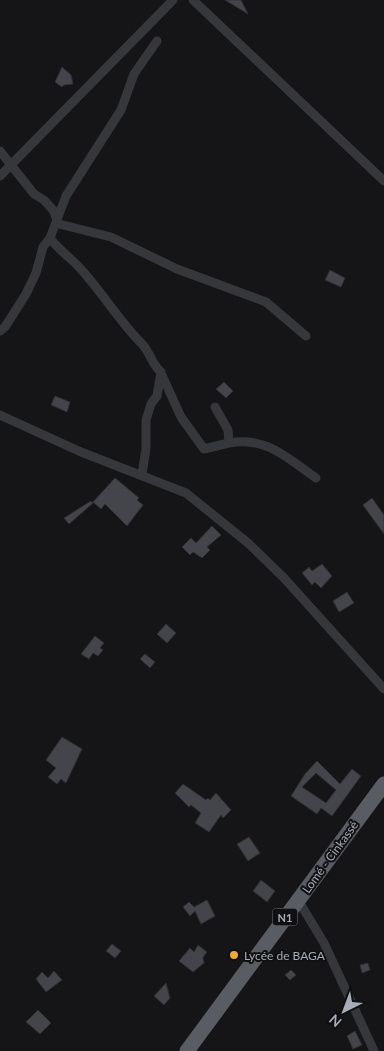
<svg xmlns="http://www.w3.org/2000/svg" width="384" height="1051" viewBox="0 0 384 1051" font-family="Lato,sans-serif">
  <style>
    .building { fill: #44454a; stroke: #2f2f33; fill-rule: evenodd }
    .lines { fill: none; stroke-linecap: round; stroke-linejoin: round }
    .minor { stroke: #36373b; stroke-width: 9 }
    .trunk { stroke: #5a5c63; stroke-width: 15 }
    .poi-dot { fill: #ecaa37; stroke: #101012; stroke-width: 2 }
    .labels { text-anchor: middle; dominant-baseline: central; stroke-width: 4; stroke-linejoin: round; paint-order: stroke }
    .shield { fill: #101012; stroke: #7a7d85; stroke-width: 1 }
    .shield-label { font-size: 11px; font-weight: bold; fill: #a7acb6 }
    .street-label { font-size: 12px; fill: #a7acb6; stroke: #101012 }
    .poi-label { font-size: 12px; fill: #a7acb6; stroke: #101012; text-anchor: start }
  </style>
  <rect width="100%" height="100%" fill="#151517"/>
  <path class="building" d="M225,0H241L248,14Z
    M62,67L71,75L73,84L64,85L62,87L55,82Z
    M330,270L345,278L341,287L325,280Z
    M224,382L233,391L226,398L216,389Z
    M55,396L70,402L67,412L51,405Z
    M115,478L139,498L137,500L143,505L127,526L105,504L101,509L93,502Z
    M372,498L384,515V534L363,505Z
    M91,501L93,503L69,524L64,518Z
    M212,526L221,535L207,547L210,550L202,558L193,552L190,555L182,547L191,538L196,543Z
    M322,564L332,576L321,588L315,582L312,585L302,573L309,567L312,571Z
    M347,592L354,603L339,612L333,601Z
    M166,624L176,633L167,643L157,634Z
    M95,636L104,643L100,648L103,650L98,656L93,653L89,659L81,654Z
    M145,654L155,662L150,668L140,659Z
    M62,737L82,749L66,783L61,779L57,784L48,777L56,768L46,760Z
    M317,761L340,784L352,769L361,776L332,816L321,808L317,814L291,796L305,774ZM316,773L336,790L326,803L302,787Z
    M183,784L206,800L208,798L210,800L216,793L231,810L223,818L221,815L209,832L195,823L201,813L191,805L189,807L175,793Z
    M249,837L260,853L248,861L237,844Z
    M261,880L275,891L267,902L253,891Z
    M207,900L215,916L201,924L195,911L190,916L183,907L189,902L194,907Z
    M112,944L121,951L115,958L106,951Z
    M198,945L207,952L203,957L204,963L193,972L179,961L190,948L194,952Z
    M368,963L370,970L362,973L360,965Z
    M291,970L296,975L290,980L285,975Z
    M54,971L62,980L46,992L36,979L42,972L48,978Z
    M166,983L170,998L164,1005L154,996Z
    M38,1010L51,1023L40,1034L26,1022Z
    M355,1031L362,1045L353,1049L347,1036Z"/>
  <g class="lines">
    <path class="minor" d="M193,0L384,181
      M0,151L34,194L44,200L53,210L59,224L111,237L177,269L266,302L306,336
      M0,176L173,0
      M50,238C58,249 68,256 77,265C101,290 118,320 142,344C150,352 152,365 161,372L157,396L151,404L146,420V449L142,474
      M0,331L5,327L26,294L36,273L43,247L50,238L66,196L121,110L134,74L157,41
      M161,373L181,417L204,449L229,443L228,430L215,407
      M0,415L81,452L186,493L248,543L284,578L384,689
      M229,443C267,436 288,459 316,478
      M298,900L324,943L374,1051"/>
    <path class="trunk" d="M187,1051L384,784"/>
  </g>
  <circle class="poi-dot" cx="234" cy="955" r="5"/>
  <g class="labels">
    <rect class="shield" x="272.5" y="908.5" width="25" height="17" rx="4"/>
    <g class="shield-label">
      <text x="285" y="917">N1</text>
    </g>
    <g class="street-label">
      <text transform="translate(330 857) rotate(-54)">Lomé - Cinkassé</text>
    </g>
    <g class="poi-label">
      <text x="244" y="955">Lycée de BAGA</text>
    </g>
  </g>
  <g transform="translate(344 1011) rotate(222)" stroke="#101012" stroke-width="4" paint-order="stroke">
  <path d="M0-4L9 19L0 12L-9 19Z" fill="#a7acb6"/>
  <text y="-8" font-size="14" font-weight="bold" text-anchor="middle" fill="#a7acb6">N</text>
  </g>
</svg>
